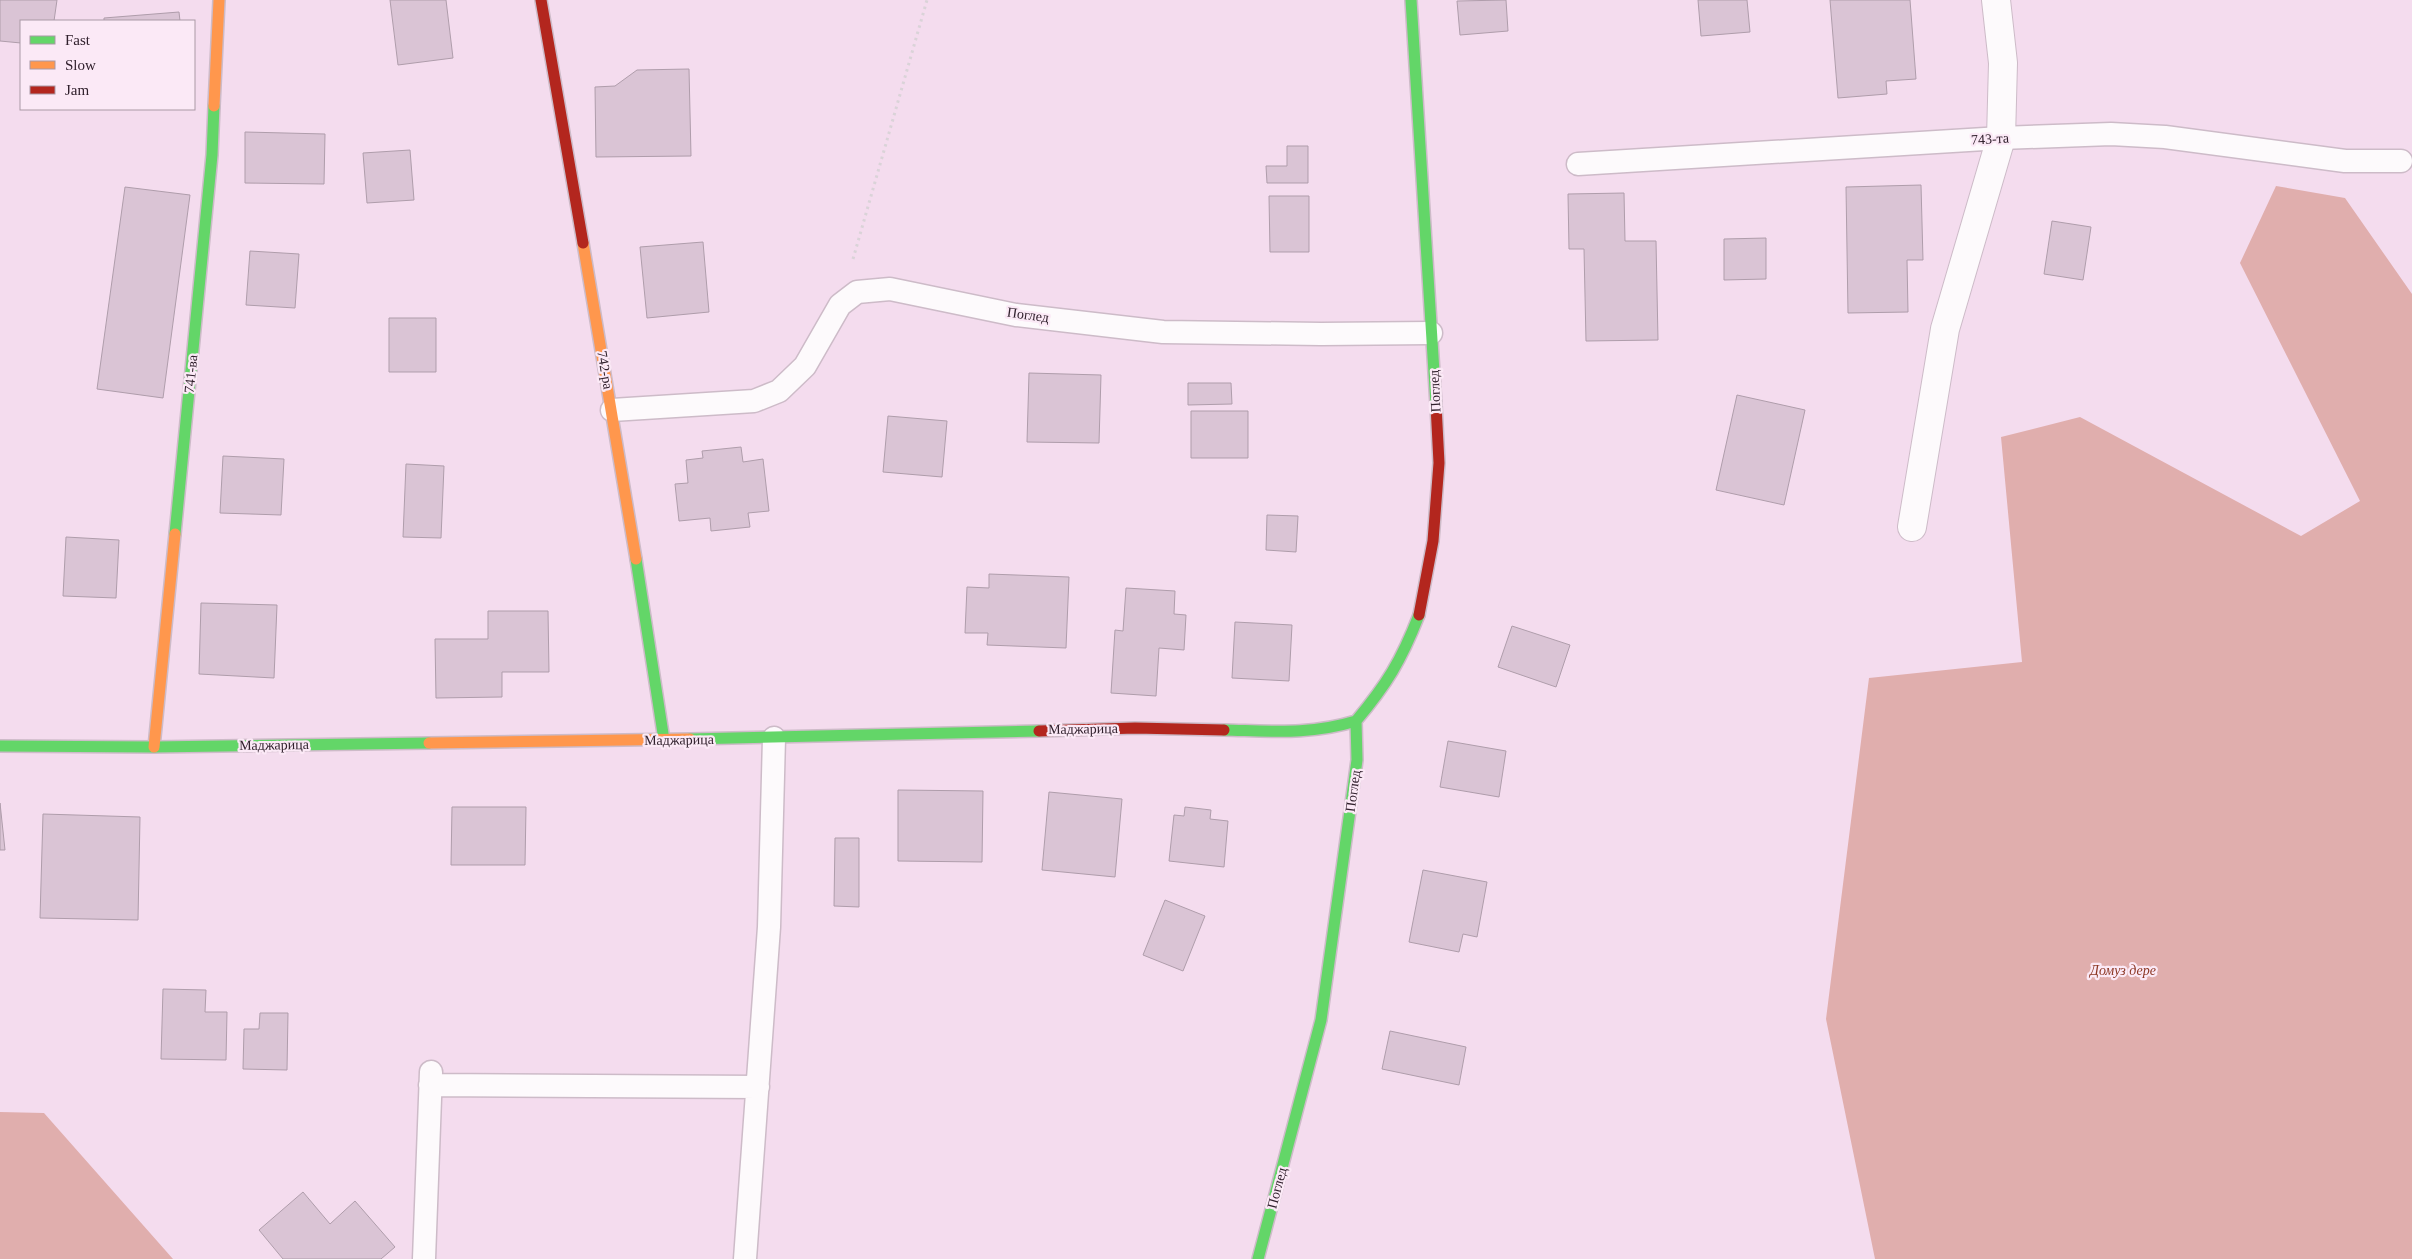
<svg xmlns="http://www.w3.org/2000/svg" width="2412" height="1259" viewBox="0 0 2412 1259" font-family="Georgia,serif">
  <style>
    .forest { fill: #e0aead }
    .building { fill: #dac4d5; stroke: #af9dab }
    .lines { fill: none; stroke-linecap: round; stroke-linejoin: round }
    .lane-casing { stroke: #cdbbc8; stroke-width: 25 }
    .street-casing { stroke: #cdbbc8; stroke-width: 30 }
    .fast-casing { stroke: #cdbbc8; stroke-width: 14 }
    .slow-casing { stroke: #cdbbc8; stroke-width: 14 }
    .jam-casing { stroke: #cdbbc8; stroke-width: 14 }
    .path { stroke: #dad3d8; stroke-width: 3; stroke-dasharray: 2.5 4; stroke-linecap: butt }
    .lane { stroke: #fdfafc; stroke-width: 22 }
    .street { stroke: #fdfafc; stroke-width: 28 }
    .fast { stroke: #63d668; stroke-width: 11 }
    .slow { stroke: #ff974d; stroke-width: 11 }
    .jam { stroke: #b3261e; stroke-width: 11 }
    .labels { text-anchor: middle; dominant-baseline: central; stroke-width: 4.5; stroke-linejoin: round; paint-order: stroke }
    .street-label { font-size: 14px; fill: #30202c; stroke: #fbe9f6 }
    .park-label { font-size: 14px; font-style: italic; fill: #8c3724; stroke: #fbe9f6 }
  </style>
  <rect width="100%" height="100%" fill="#f4dcee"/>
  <path class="forest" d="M2276,186L2345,198L2412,294V1259H1875L1826,1019L1869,678L2022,662L2001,437L2080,417L2301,536L2360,501L2240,263Z
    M0,1112L44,1113L173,1259H0Z"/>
  <path class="building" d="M0,0H57L54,21H21V43L0,41Z
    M390,0H446L453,58L398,65Z
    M1506,0L1508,31L1460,35L1457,1Z
    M1698,0H1747L1750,32L1701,36Z
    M1830,0H1910L1916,79L1886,81L1887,94L1838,98Z
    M179,12L180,21H104V18Z
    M689,69L691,156L596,157L595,87L615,86L637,70Z
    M245,132L325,134L324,184L245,183Z
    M1287,146H1308V183H1267L1266,166H1287Z
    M410,150L414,200L367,203L363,153Z
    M1921,185L1923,260H1907L1908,312L1848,313L1846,187Z
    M125,187L190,195L163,398L97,389Z
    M1624,193L1625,241H1656L1658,340L1586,341L1584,249H1569L1568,194Z
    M1269,196H1309V252H1270Z
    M2052,221L2091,227L2083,280L2044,274Z
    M1766,238V279L1724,280V239Z
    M703,242L709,312L647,318L640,247Z
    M250,251L299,254L295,308L246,305Z
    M389,318H436V372H389Z
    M1029,373L1101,375L1099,443L1027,442Z
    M1188,383H1231L1232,404L1188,405Z
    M1737,395L1805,410L1784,505L1716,490Z
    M1191,411H1248V458H1191Z
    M888,416L947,421L942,477L883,472Z
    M741,447L743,462L763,459L769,511L748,513L750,527L711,531L710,518L679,521L675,484L688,483L686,460L703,458L702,451Z
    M223,456L284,459L281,515L220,513Z
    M406,464L444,466L441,538L403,537Z
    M1267,515L1298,516L1296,552L1266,550Z
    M66,537L119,540L116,598L63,596Z
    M989,574L1069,577L1066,648L987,645L988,633H965L967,587L989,588Z
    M1126,588L1175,591L1174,614L1186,615L1184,650L1159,648L1156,696L1111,693L1115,630L1123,631Z
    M201,603L277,605L274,678L199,674Z
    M488,611H548L549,672H502V697L436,698L435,639H488Z
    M1235,622L1292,625L1289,681L1232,678Z
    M1512,626L1570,645L1556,687L1498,667Z
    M1448,741L1506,751L1499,797L1440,787Z
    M898,790L983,791L982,862L898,861Z
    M1049,792L1122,799L1115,877L1042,870Z
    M0,803L5,850H0Z
    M452,807H526L525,865H451Z
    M1185,807L1211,810L1210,819L1228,821L1224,867L1169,861L1174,815L1184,816Z
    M43,814L140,817L138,920L40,918Z
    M835,838H859V907L834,906Z
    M1423,870L1487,882L1477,937L1463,934L1459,952L1409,942Z
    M1165,900L1205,916L1183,971L1143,955Z
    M163,989L206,990L205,1012H227L226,1060L161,1059Z
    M260,1013H288L287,1070L243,1069L244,1029H259Z
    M1390,1031L1466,1047L1459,1085L1382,1069Z
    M303,1192L330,1224L355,1201L395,1247L381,1259H283L259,1230Z"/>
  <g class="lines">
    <defs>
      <path id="lane" d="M1578,164L2001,138L2111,134L2165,137L2345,161H2401
        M612,410L754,401L779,391L805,366L840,305L857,292L890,289L1016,315L1163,332L1321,334L1431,333
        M430,1085L758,1087
        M424,1259L431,1072
        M745,1259L769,927L774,738"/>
      <path id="street" d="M1912,527L1945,329L2001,138L2003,63L1996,0"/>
      <path id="fast" d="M1411,0L1436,405
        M175,534L212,155L214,106
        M636,559L664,740
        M1224,730C1271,731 1310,735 1356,721
        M690,739L1039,731
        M0,746L154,747L429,743
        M1258,1259L1321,1020L1357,760L1356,721C1387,684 1401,661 1419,615"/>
      <path id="slow" d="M214,106L219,0
        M583,243L636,559
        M429,743L690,739
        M154,747L175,534"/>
      <path id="jam" d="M541,0L583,243
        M1419,615L1433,541L1439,463L1436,405
        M1039,731L1135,728L1224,730"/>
    </defs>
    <use href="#lane" class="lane-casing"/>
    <use href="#street" class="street-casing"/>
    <use href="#fast" class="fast-casing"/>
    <use href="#slow" class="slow-casing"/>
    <use href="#jam" class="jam-casing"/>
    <path class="path" d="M853,259L927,0"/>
    <use href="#lane" class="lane"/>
    <use href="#street" class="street"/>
    <use href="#fast" class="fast"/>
    <use href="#slow" class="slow"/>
    <use href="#jam" class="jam"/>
  </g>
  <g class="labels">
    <g class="street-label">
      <text transform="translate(1990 139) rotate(-3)">743-та</text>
      <text transform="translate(1028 315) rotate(8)">Поглед</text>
      <text transform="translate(605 370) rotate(80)">742-ра</text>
      <text transform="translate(191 374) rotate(-84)">741-ва</text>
      <text transform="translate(1435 391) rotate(-93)">Поглед</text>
      <text transform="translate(1083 729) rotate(-1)">Маджарица</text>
      <text transform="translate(679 740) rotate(-1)">Маджарица</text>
      <text transform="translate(274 745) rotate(-1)">Маджарица</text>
      <text transform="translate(1353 791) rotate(-82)">Поглед</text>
      <text transform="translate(1277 1188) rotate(-75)">Поглед</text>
    </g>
    <g class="park-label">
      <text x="2123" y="970">Домуз дере</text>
    </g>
  </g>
  <rect x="20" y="20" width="175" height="90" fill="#fbe9f6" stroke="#aa99a5"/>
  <rect x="30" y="36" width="25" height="8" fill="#63d668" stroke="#aa99a5"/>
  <text x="65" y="45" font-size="15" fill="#30202c">Fast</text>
  <rect x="30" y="61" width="25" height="8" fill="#ff974d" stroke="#aa99a5"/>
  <text x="65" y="70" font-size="15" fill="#30202c">Slow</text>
  <rect x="30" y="86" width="25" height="8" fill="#b3261e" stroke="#aa99a5"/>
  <text x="65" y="95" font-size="15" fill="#30202c">Jam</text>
</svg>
